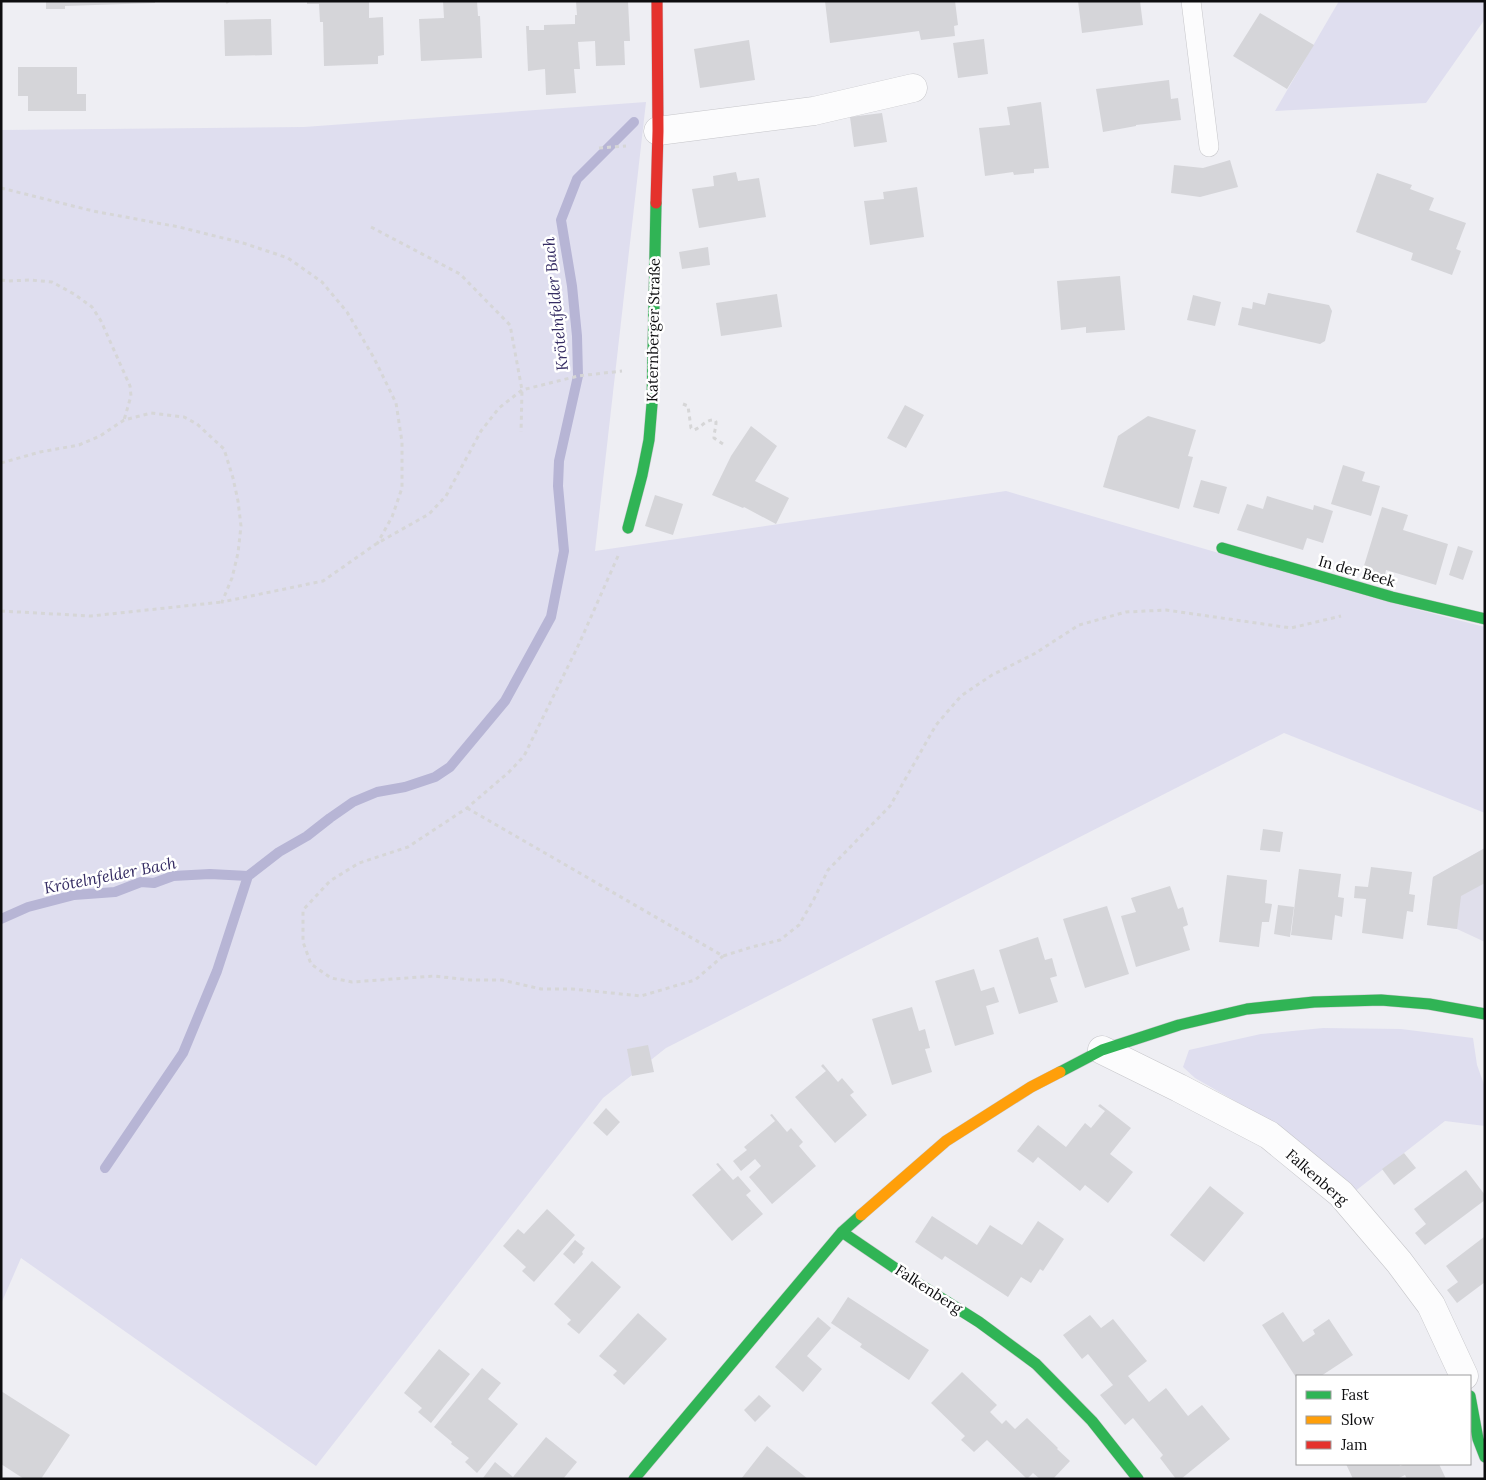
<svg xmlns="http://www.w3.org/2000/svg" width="1486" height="1480" viewBox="0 0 1486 1480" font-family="Lora,serif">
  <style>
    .built { fill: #e0dfeb }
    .green { fill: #dfdeef }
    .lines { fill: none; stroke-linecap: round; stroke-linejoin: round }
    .stream { stroke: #b7b5d5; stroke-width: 10 }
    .building { fill: #d5d5d9 }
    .lane-casing { stroke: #c6c6ca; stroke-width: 20 }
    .street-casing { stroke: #c6c6ca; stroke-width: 29 }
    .fast-casing { stroke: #c6c6ca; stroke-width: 12 }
    .slow-casing { stroke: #c6c6ca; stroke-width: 12 }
    .jam-casing { stroke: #c6c6ca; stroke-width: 12 }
    .path { stroke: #d6d6d7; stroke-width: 3; stroke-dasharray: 4 4; stroke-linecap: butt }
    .lane { stroke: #fcfcfd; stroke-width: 19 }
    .street { stroke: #fcfcfd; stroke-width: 28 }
    .fast { stroke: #30b455; stroke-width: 11 }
    .slow { stroke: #ff9f0a; stroke-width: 11 }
    .jam { stroke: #e5322d; stroke-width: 11 }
    .labels { text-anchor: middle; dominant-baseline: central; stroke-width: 5; stroke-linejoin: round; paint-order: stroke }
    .street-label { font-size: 15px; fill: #0d0d0f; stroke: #fff }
    .water-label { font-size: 16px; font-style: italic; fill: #352c63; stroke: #fff }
  </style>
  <rect width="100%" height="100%" fill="#eeeef3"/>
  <path class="built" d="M1485,848V942L1457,929L1427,925L1433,877Z"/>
  <path class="green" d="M1339,1H1485V19L1426,103L1275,111Z
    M646,102L595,551L1006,491L1380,600L1485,627V813L1284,733L666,1048L603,1098L316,1466L21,1258L1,1304V130L304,127Z
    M1323,1028L1401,1029L1473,1038L1477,1065L1485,1087V1126L1445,1121L1354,1192L1261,1116L1195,1078L1183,1067L1189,1050L1261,1034Z"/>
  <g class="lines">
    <path class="stream" d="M1,919L28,907L74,895L115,892L141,882L154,883L173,876L210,874L248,876L279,852L307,836L330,818L353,802L377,792L405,787L435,777L450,767L505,701L551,617L564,551L558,486L559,461L578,376L577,336L572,286L561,220L577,179L634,122
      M105,1168L183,1053L217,971L248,876"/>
  </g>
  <path class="building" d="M46,1H155V3L65,6V9H46Z
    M307,1L369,2V18L383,17L384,55L378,56V64L324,66L323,22H320L319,4H307Z
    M443,1H477L478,16H480L482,58L421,61L419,19L444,18Z
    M576,1H628L630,41H624L625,65L596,66L595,41L578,42L580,69H574L576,93L546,95L545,69L528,71L526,26H529V30H544V25L575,24V15H577Z
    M825,1H955L958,25L954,26L955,36L921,40L919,31L830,43Z
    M1078,1H1140L1143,25L1082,33Z
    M1260,13L1314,45L1287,89L1233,56Z
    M271,19L272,55L225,56L224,20Z
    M984,39L988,74L958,78L953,43Z
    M749,40L755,80L700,88L694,49Z
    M18,67H77V94H86V111H28V96H18Z
    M1169,80L1171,99L1178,98L1181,120L1136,125V126L1103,132L1096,89Z
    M1041,102L1049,168L1034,169V173L1014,175L1013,172L985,176L979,128L1010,125L1007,107Z
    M882,113L887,142L854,147L850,117Z
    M1230,160L1238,187L1200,197L1171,193L1174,165L1203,168Z
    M736,172L738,181L759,178L766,217L699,228L692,189L714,186L713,176Z
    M1377,173L1412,185L1410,189L1434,198L1429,210L1466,223L1456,249L1461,251L1452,275L1411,260L1413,253L1356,232Z
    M917,187L924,237L870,245L864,201L884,199L883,192Z
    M708,247L710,265L682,269L679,252Z
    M1120,276L1125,330L1086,333V327L1061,330L1057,281Z
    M1268,293L1329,305L1332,311L1325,341L1320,344L1238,325L1242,307L1252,309L1253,302L1265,305Z
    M777,294L782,327L721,336L716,303Z
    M1193,295L1221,302L1215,326L1187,320Z
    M905,405L924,415L906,448L887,438Z
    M1148,416L1196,430L1188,456L1193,457L1179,509L1103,487L1118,436Z
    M751,426L777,446L755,481L789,498L776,524L744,507L743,508L712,495L731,456Z
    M1343,465L1365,472L1362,481L1380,486L1371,516L1331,504Z
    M1201,480L1227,487L1219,514L1193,507Z
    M655,495L683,504L673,535L645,526Z
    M1267,496L1313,510L1314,505L1333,511L1323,543L1307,538L1303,550L1237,530L1247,504L1263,509Z
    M1382,507L1408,515L1403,530L1448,544L1436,585L1386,570L1385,575L1363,569Z
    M1458,546L1473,551L1463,580L1449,575Z
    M1263,829L1283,832L1280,852L1260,850Z
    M1485,848V883L1461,896L1457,929L1427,925L1433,877Z
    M1371,867L1412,872L1409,894L1415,895L1413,912L1407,911L1403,939L1362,933L1366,899L1354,898L1355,886L1368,887Z
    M1299,869L1341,874L1338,897L1344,898L1342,917L1335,915L1332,940L1291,935Z
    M1227,875L1267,880L1265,903L1272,904L1269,922H1262L1259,947L1219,942Z
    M1170,886L1178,909L1183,907L1188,925L1183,927L1190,950L1136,967L1121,916L1136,912L1131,898Z
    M1278,905L1294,907L1290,937L1274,934Z
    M1107,906L1129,974L1085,988L1063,919Z
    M1038,937L1045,960L1052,958L1057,976L1050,978L1058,1002L1019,1014L999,950Z
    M974,969L981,991L994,987L999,1002L986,1006L994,1034L955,1046L935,981Z
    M912,1007L919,1031L925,1029L930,1048L925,1049L932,1072L892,1085L872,1019Z
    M648,1045L654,1072L632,1076L627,1049Z
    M823,1064L838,1082L842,1078L854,1092L850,1095L867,1115L835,1143L795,1097L826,1071L821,1066Z
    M1100,1104L1131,1128L1110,1154L1133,1172L1108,1203L1085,1185L1080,1191L1038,1157L1033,1163L1017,1151L1038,1125L1066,1147L1085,1123L1091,1128L1105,1111L1098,1106Z
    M606,1108L620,1122L607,1136L593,1123Z
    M772,1114L787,1132L791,1128L803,1142L799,1146L816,1166L772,1204L749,1177L761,1166L755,1159L741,1171L733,1161L747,1150L744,1147L775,1121L770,1115Z
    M1404,1153L1416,1168L1394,1185L1382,1169Z
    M718,1163L733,1180L738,1176L751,1191L746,1195L763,1214L732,1241L692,1195L721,1170L716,1164Z
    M1466,1170L1485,1195V1200L1425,1245L1415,1233L1426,1224L1414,1209Z
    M1210,1186L1244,1213L1204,1262L1170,1235Z
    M547,1209L575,1235L534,1282L522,1271L526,1267L503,1246L518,1229L524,1234Z
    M932,1216L977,1245L990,1225L1022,1245L1038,1221L1064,1239L1043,1271L1040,1269L1031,1283L1021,1277L1008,1297L945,1256L942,1260L915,1242Z
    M1484,1237L1485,1282L1457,1303L1447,1290L1458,1282L1446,1266Z
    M575,1240L585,1248L582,1252L583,1254L574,1264L563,1254Z
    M592,1261L621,1287L579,1334L567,1324L571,1320L554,1304Z
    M848,1297L929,1350L909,1380L860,1347L862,1344L831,1323Z
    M1283,1312L1303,1342L1315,1334L1313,1330L1329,1319L1353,1355L1321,1376H1297V1379L1262,1325Z
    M638,1313L667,1339L624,1385L613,1375L617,1371L599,1356Z
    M1090,1315L1101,1328L1113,1319L1147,1361L1128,1376L1149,1402L1166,1388L1188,1416L1202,1405L1230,1439L1181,1479H1176L1160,1458L1163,1455L1133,1418L1125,1425L1100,1395L1113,1385L1088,1354L1082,1359L1063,1335Z
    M818,1317L831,1328L807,1356L822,1369L803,1392L775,1367Z
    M439,1349L470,1374L431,1423L418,1412L422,1408L404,1393Z
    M482,1368L501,1383L488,1399L518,1424L477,1473L465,1462L469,1458L451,1444L452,1442L434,1427Z
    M962,1372L997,1405L990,1412L1002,1424L1006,1420L1015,1429L1027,1418L1058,1448L1057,1449L1070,1461L1053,1479H1040L1033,1473L1027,1479L987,1440L974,1452L961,1440L965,1436L931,1403Z
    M1,1391L70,1435L41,1479H24L1,1464Z
    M759,1395L771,1406L755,1422L744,1410Z
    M546,1437L577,1462L563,1479L483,1478L495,1462L513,1477Z
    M767,1446L808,1479H741Z
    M1346,1464H1399L1400,1466L1405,1464H1439L1446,1479H1407L1405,1475L1397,1479H1353Z"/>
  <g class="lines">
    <defs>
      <path id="lane" d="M1191,1L1209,147"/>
      <path id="street" d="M658,131L814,111L913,88
        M1102,1050L1179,1088L1269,1135L1341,1194L1399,1262L1431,1305L1464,1376"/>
      <path id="fast" d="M628,528L642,475L649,440L652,404L656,203
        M1222,548L1392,597L1485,619
        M1060,1072L1102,1050L1179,1025L1247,1009L1314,1002L1381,1000L1429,1004L1485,1014
        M842,1232L914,1281L979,1322L1036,1364L1092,1421L1138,1479
        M1470,1396L1478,1439L1485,1457
        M634,1479L842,1232L861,1215"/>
      <path id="slow" d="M861,1215L946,1141L1031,1087L1060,1072"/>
      <path id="jam" d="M656,203L658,131L657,1"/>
    </defs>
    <use href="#lane" class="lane-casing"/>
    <use href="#street" class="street-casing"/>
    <use href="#fast" class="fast-casing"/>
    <use href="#slow" class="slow-casing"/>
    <use href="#jam" class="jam-casing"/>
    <path class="path" d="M227,1L228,3
      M599,148L626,146
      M1,188L93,211L179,227L243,243L288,258L322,282L347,312L374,358L396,403L402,442V488L392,517L377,544
      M371,227L460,274L510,325L522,390L521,432
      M1,280L8,281L30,280L52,282L74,294L92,307L101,321L130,386L131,396L124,420
      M683,404L688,406L691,428L694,430C702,427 706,419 715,420L716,422C716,428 714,432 714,438L723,444
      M1,463L40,452L79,445L100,436L124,420L151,413L184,417L197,424L224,449L233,478L238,501L241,526L238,553L232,578L222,602L323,581L376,544L429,514L446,496L481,431L499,408L522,390L578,376L622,371
      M618,556L579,644L524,756L509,772L467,808L408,847L359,863L330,881L303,910V942L311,964L331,978L352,982L434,976L470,980H502L541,989H572L641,996L695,980L723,956
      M1,611L91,616L222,602
      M467,808L723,956L752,947L780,940L799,925L814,899L828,870L890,806L936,725L961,696L992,675L1034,654L1079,625L1126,612L1166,610L1291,628L1341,616"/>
    <use href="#lane" class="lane"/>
    <use href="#street" class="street"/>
    <use href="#fast" class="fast"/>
    <use href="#slow" class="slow"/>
    <use href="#jam" class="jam"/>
  </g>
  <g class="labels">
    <g class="street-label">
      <text transform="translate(653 330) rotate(-89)">Katernberger Straße</text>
      <text transform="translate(1357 571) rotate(16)">In der Beek</text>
      <text transform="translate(1317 1177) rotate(41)">Falkenberg</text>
      <text transform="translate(929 1289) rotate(33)">Falkenberg</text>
    </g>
    <g class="water-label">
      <text transform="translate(555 304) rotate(-96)">Krötelnfelder Bach</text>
      <text transform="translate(110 875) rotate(-11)">Krötelnfelder Bach</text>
    </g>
  </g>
  <rect width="1486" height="1480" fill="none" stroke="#0d0d0f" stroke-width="5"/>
  <rect x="1296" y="1375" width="175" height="90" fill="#ffffff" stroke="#9e9e9f"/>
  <rect x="1306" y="1391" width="25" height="8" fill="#30b455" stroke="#9e9e9f"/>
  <text x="1341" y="1400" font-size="15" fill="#0d0d0f">Fast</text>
  <rect x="1306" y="1416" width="25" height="8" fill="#ff9f0a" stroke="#9e9e9f"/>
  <text x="1341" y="1425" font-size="15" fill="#0d0d0f">Slow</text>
  <rect x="1306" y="1441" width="25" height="8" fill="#e5322d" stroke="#9e9e9f"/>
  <text x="1341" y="1450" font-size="15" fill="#0d0d0f">Jam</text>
</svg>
